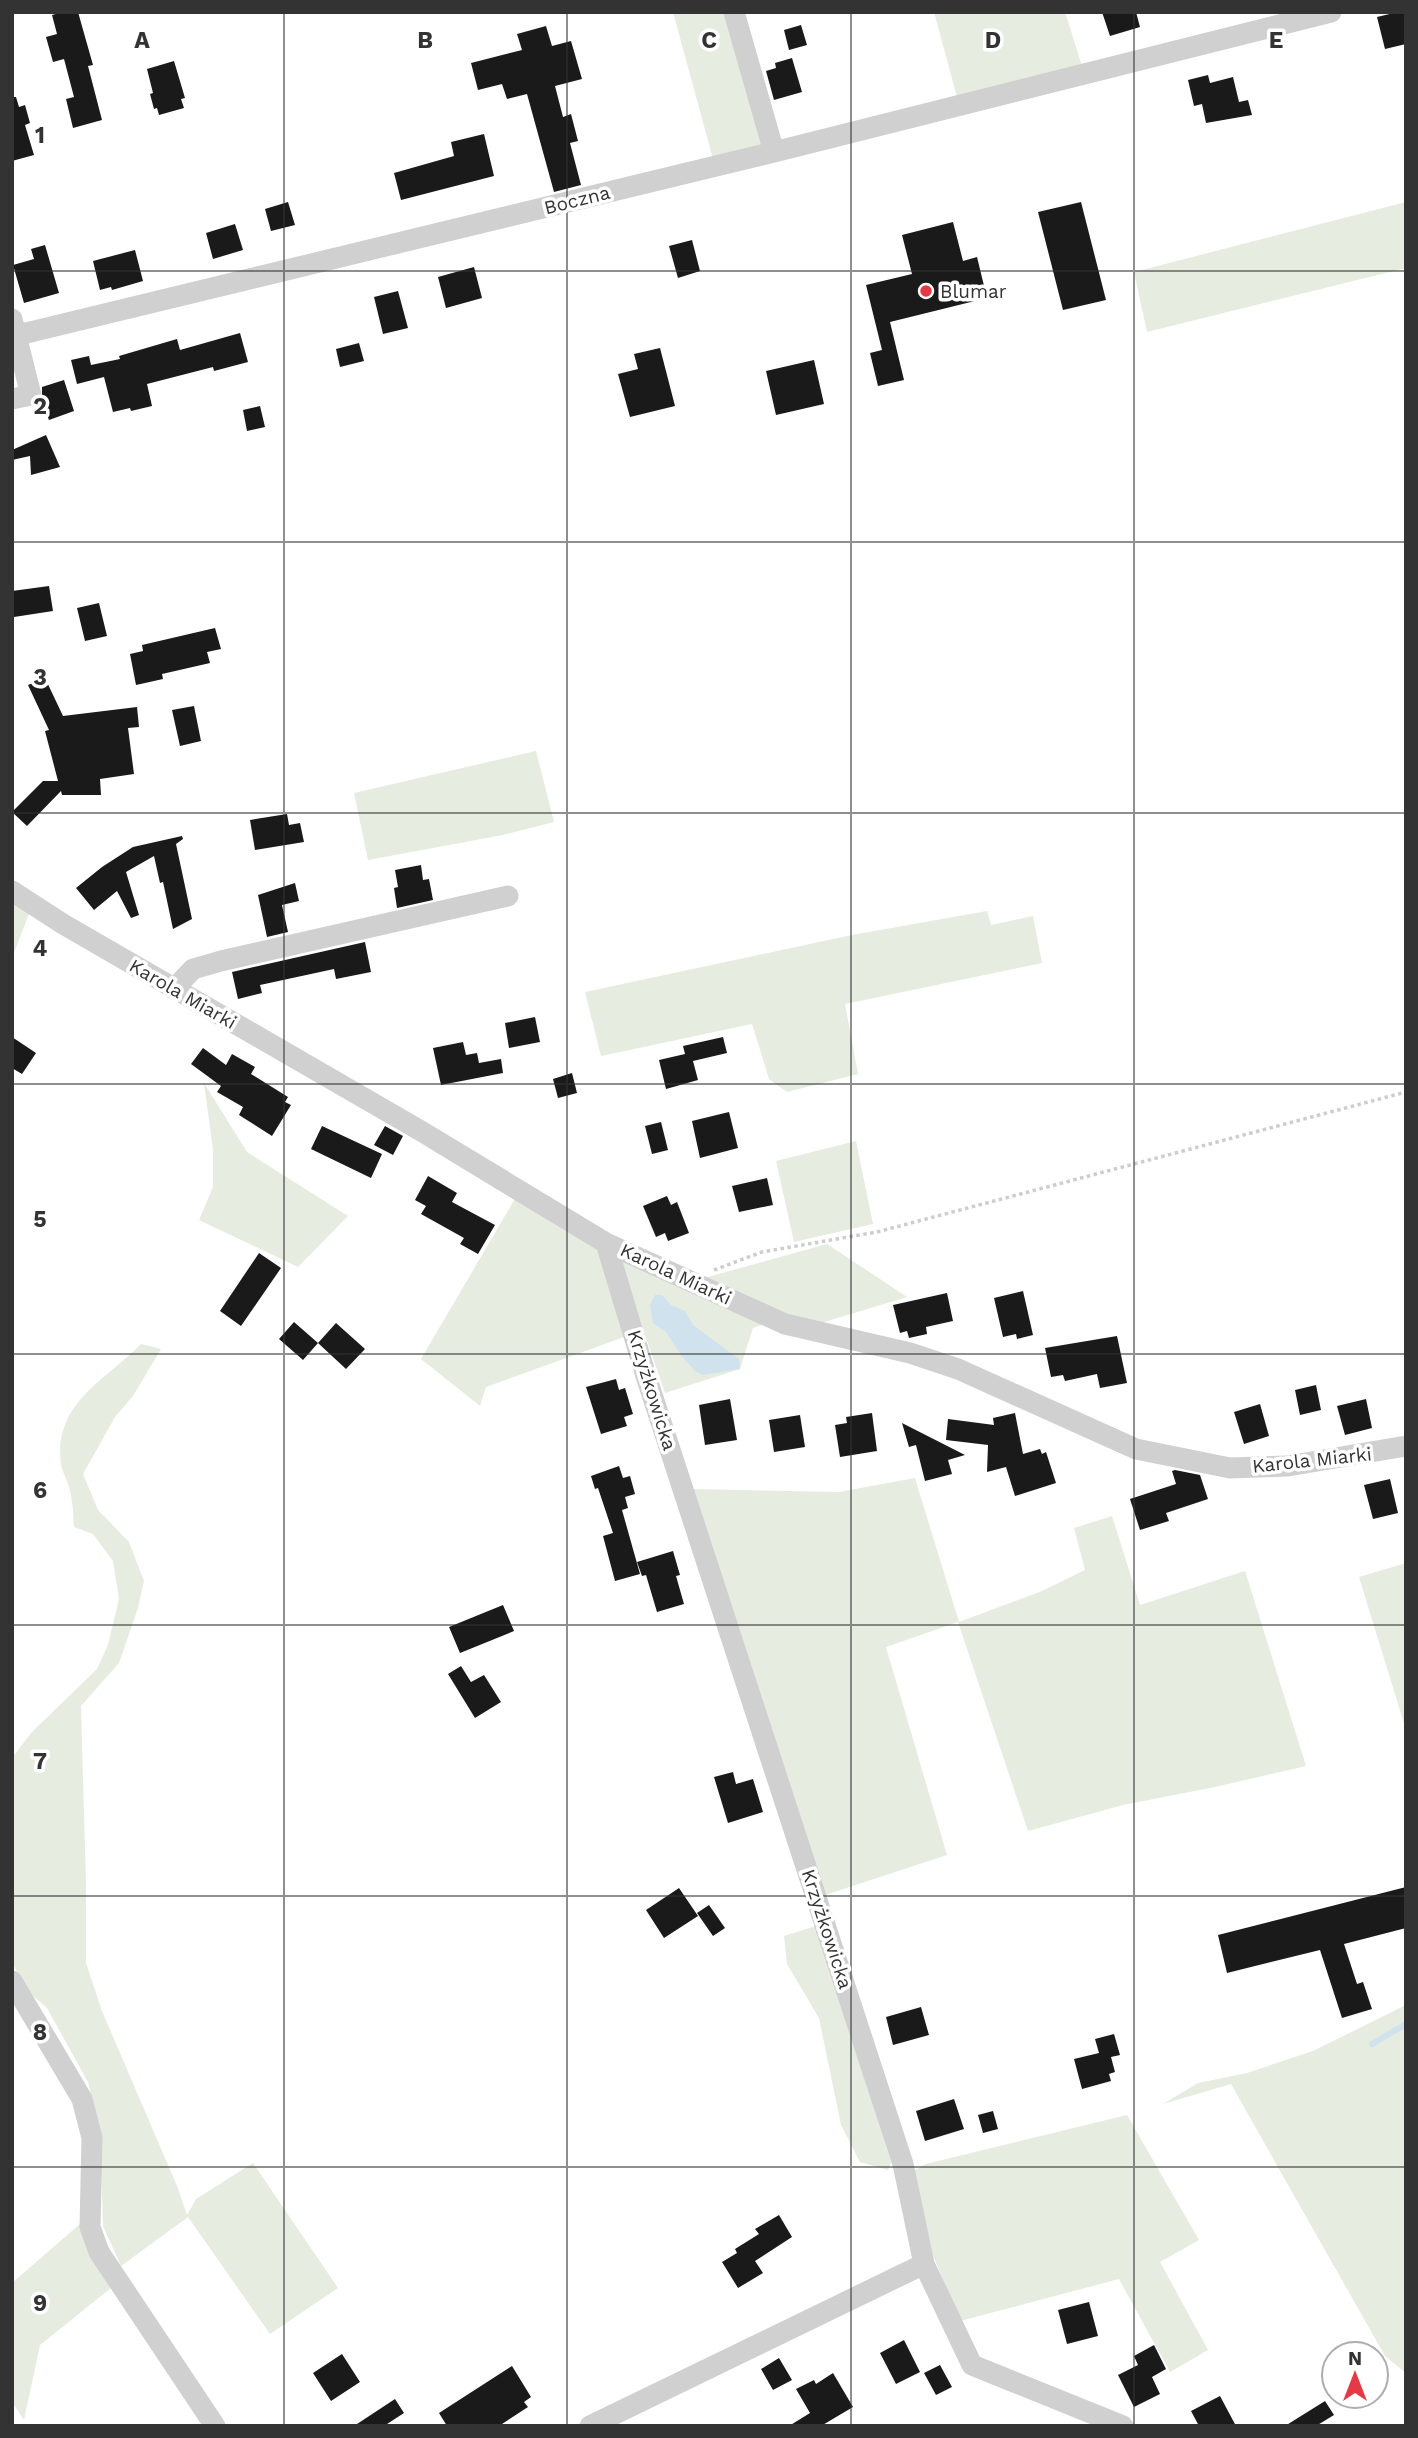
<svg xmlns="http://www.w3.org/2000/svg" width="1418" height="2438" viewBox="0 0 1418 2438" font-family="'Work Sans',sans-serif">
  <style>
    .green { fill: #e6ecdf }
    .water { fill: #cfe2ee }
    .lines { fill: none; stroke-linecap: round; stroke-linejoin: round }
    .stream { stroke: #cfe2ee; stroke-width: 6 }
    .building { fill: #1a1a1a }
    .path { stroke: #cdcdcd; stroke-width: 3.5; stroke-dasharray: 3.5 3.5; stroke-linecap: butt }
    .minor { stroke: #d0d0d0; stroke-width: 21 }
    .grid { fill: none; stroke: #333; stroke-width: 2; stroke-opacity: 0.55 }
    .poi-dot { fill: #e63946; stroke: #fff; stroke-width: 2.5 }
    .labels { text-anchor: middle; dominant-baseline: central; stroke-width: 7; stroke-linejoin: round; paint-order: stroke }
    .street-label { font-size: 19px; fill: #333; stroke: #fff }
    .poi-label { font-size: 19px; fill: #333; stroke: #fff; text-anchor: start }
    .grid-label { font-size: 23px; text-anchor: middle; font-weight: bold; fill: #333; stroke: #fff; stroke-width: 7; stroke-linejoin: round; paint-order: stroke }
  </style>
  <rect width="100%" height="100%" fill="#fff"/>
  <path class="green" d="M673,12H727L766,146L713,159Z
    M934,12H1065L1082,66L957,97Z
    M1406,202V268L1147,332L1134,272Z
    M536,751L554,822L503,835L368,860L354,793Z
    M12,900L30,911L12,958Z
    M987,911L991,925L1033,916L1042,963L845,1004L858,1074L787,1092L769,1079L752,1024L601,1056L585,992L852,935Z
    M204,1083L247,1152L348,1216L298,1267L199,1220L213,1187V1150Z
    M856,1141L873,1224L794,1242L776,1161Z
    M516,1197L601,1248L627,1336L486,1387L480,1406L421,1359Z
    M827,1244L907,1297L821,1323L785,1318L701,1279Z
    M618,1256L764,1324L753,1328L740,1369L665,1393Z
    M141,1344L161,1349L133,1396L115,1417L83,1474L98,1510L129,1542L144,1581L138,1608L119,1663L81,1706L86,1884V1963L102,2011L177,2186L187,2215L196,2199L253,2163L338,2288L270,2334L188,2217L121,2266L103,2226L100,2132L88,2082L47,2008L24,1988L12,1961V1758L31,1733L97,1669L108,1645L119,1599L113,1561L93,1534L74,1527C73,1512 73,1498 68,1484C66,1477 62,1471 61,1464C53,1403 105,1381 141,1344Z
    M915,1478L959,1622L1042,1591L1085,1570L1074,1528L1112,1516L1140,1605L1245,1571L1306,1766L1215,1787L1123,1805L1028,1831L958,1622L886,1647L947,1855L822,1896L692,1489L839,1492Z
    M1406,1563V1730L1359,1577Z
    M816,1926L891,2162L888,2170L860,2162L841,2125L819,2018L787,1964L784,1936Z
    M1406,2005V2373L1385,2356L1231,2084L1163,2104L1198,2083L1247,2073L1313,2051Z
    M1127,2115L1199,2240L1160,2262L1208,2350L1170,2372L1119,2279L960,2321L932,2253L913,2171L926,2164Z
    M80,2224L111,2288L40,2345L24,2420L12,2402V2283Z"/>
  <path class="water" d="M655,1295H662L671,1305L685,1311L693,1325L739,1359L740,1369L703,1375L695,1371L681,1355L666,1332L653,1323L650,1305Z"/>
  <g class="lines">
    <path class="stream" d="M1372,2044L1406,2024"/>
  </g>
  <path class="building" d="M63,12H78L93,65L88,66L102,120L73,128L66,99L74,97L64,59L53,62L46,37L57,34L52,15Z
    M1102,12H1136L1140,27L1110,36Z
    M1398,12H1406V44L1385,49L1377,17Z
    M801,25L807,45L789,50L784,30Z
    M546,26L552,46L571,41L582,79L555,86L563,117L571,114L578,141L570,143L581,185L554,192L527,94L507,99L502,84L478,90L471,63L522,50L517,34Z
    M792,58L802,92L774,100L766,71L776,68L775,63Z
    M174,61L185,98L181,99L184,108L159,115L157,108L154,109L150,94L153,93L147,69Z
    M1208,75L1210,83L1233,77L1239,102L1248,100L1252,115L1206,123L1202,104L1194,106L1188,80Z
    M12,97H16L19,107L25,105L30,123L25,125L34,155L12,161Z
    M484,134L494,176L401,200L394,173L454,156L451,142Z
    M288,202L295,225L271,231L265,209Z
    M1081,202L1106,300L1063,310L1038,212Z
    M953,222L963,261L977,257L987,298L890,322L904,380L878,386L870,353L882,350L866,285L912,274L902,235Z
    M235,224L243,250L213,259L206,233Z
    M692,240L700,271L678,278L669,246Z
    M45,245L59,293L24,303L13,265L34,259L31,249Z
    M135,250L143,281L112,290L111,287L100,290L93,261Z
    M474,267L482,298L446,308L438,277Z
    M398,291L408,328L383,334L374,297Z
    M240,333L248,362L214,371L213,367L147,384L152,406L131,411L130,408L113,412L104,377L77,384L71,360L89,356L91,365L120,359L119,356L177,339L180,350Z
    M359,343L364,361L340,367L336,349Z
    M660,348L675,406L630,417L618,374L638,369L634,354Z
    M814,360L824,404L776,415L766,371Z
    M64,380L74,411L49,420L42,401V387Z
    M260,406L265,427L247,431L243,410Z
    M46,435L60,467L31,475L30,456L12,460V450Z
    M49,586L53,611L14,617L12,591Z
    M99,603L107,636L85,641L77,608Z
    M215,628L221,649L207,652L210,663L162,674L163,679L136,685L130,654L143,651L142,645Z
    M45,678L63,716L137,707L139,727L128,728L134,774L100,779L101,795H62L61,791L27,826L12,812L43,781H58L45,731L49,730L28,685Z
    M194,706L201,741L180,746L172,710Z
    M287,814L289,825L300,823L304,842L255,850L250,820Z
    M182,836L183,839L176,844L192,919L173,929L163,882L160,883L154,856L126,872L139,915L131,918L117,891L94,910L76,888L102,867L133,847Z
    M421,865L423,880L429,879L433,900L397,908L394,888L398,887L395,870Z
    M295,883L299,901L282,905L288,932L267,937L258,895Z
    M365,942L371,972L336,979L334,969L260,985L262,993L238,999L232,972Z
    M535,1017L540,1042L509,1048L505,1023Z
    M12,1037L36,1053L22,1074L12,1068Z
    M723,1037L727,1053L693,1061L698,1080L666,1089L659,1060L685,1054L683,1046Z
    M463,1042L466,1055L477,1053L479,1063L501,1059L503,1073L441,1085L433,1048Z
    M203,1048L226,1065L232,1054L255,1067L251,1074L288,1097L285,1102L291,1105L272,1136L239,1115L243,1107L217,1092L221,1086L191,1064Z
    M572,1073L577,1093L558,1098L553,1079Z
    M729,1112L738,1148L700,1158L692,1121Z
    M661,1122L668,1150L652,1154L645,1126Z
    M322,1126L382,1154L371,1178L311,1149Z
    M385,1126L403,1136L393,1155L374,1145Z
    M428,1176L457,1193L452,1202L495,1225L478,1254L460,1244L464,1238L421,1214L426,1206L415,1200Z
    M767,1178L773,1205L739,1212L732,1186Z
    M667,1196L671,1205L677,1202L689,1233L668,1241L665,1233L656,1237L643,1206Z
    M259,1253L281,1268L241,1326L220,1311Z
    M1023,1291L1033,1335L1017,1339L1016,1334L1003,1337L994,1298Z
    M947,1293L953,1321L926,1327L927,1334L909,1338L907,1331L900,1333L893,1305Z
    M294,1322L318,1343L303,1360L279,1339Z
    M336,1323L365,1349L346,1369L318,1343Z
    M1117,1336L1127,1383L1100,1388L1097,1374L1065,1381L1063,1375L1051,1377L1045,1348Z
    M616,1379L619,1390L625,1388L633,1414L624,1417L627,1426L601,1434L586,1387Z
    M1316,1385L1321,1410L1300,1415L1295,1390Z
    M730,1399L737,1440L705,1445L699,1405Z
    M1366,1399L1372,1428L1345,1435L1337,1406Z
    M1260,1404L1269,1436L1244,1444L1234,1412Z
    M872,1413L877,1451L840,1457L835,1425L847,1423L846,1417Z
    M1015,1413L1023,1454L1040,1449L1042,1454L1046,1452L1056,1483L1015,1496L1006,1467L987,1472L988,1445L946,1440L948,1419L994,1425L993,1418Z
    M800,1415L805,1447L774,1452L769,1420Z
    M902,1423L965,1455L948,1460L952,1474L925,1481L916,1445L909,1447Z
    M619,1466L623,1478L630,1476L635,1494L625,1497L628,1508L622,1510L640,1574L615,1581L603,1536L613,1533L598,1488L595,1489L591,1476Z
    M1175,1470L1200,1475L1208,1499L1166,1513L1169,1521L1140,1530L1130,1499L1176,1484L1172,1471Z
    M1390,1479L1398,1513L1373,1519L1364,1485Z
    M673,1551L680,1575L676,1576L684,1604L657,1612L646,1575L642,1576L637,1562Z
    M503,1605L514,1631L460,1653L449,1627Z
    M461,1666L471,1682L484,1675L501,1702L475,1718L448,1674Z
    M733,1772L736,1784L753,1779L763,1812L728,1823L714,1777Z
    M1406,1887V1928L1344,1944L1357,1984L1363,1982L1372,2009L1342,2018L1320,1950L1227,1973L1218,1935Z
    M679,1888L698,1916L664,1938L646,1910Z
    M709,1905L725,1928L713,1936L697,1913Z
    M921,2007L929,2035L893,2045L886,2017Z
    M1114,2034L1120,2055L1111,2057L1115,2072L1109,2074L1111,2081L1082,2089L1074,2059L1099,2053L1095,2039Z
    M954,2099L964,2129L925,2141L916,2111Z
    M993,2111L998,2129L983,2133L978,2115Z
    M779,2215L792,2237L755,2261L763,2273L738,2288L722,2262L737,2253L735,2249L759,2234L755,2229Z
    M1089,2302L1098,2336L1067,2344L1058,2310Z
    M904,2340L920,2372L896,2384L880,2353Z
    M1154,2345L1166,2369L1152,2377L1160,2394L1134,2407L1118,2375L1138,2365L1134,2356Z
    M342,2354L360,2382L331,2401L313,2373Z
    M779,2358L792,2380L773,2390L761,2369Z
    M940,2365L952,2387L936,2395L924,2373Z
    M512,2366L531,2397L524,2402L528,2407L499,2426H447L439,2413Z
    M833,2373L853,2407L821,2426H789L810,2413L796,2389L814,2380L816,2384Z
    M1220,2396L1236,2426H1199L1191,2411Z
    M395,2399L404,2413L384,2426H354Z
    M1325,2401L1334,2415L1316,2426H1285Z"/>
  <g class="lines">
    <path class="path" d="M714,1270L762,1252L877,1232L1406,1092"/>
    <path class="minor" d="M734,12L774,152
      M12,319L31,395L12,399
      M18,335L774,152L1331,12
      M12,891L63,924L421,1131L606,1243L785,1324L910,1353L958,1369L1136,1449L1230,1468L1288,1466L1406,1446
      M174,989L193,969L221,961L508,896
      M12,1981L82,2099L92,2138L90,2227L99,2252L215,2426
      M924,2264L972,2365L1123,2426
      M590,2426L924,2264L903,2164L646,1376L606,1243"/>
  </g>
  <path class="grid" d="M284,12V2426M567,12V2426M851,12V2426M1134,12V2426M12,271H1406M12,542H1406M12,813H1406M12,1084H1406M12,1354H1406M12,1625H1406M12,1896H1406M12,2167H1406"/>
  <circle class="poi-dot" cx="926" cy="291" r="7"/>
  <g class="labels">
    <g class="street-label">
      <text transform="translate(577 200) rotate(-14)">Boczna</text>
      <text transform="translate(183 994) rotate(30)">Karola Miarki</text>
      <text transform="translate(676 1274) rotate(25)">Karola Miarki</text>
      <text transform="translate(652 1390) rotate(73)">Krzyżkowicka</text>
      <text transform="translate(1312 1460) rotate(-6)">Karola Miarki</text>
      <text transform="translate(827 1929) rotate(72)">Krzyżkowicka</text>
    </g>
    <g class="poi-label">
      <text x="940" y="291">Blumar</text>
    </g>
  </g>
  <g class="grid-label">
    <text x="142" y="48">A</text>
    <text x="425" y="48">B</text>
    <text x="709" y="48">C</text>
    <text x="993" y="48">D</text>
    <text x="1276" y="48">E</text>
    <text x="40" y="143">1</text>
    <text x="40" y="414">2</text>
    <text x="40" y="685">3</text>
    <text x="40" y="956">4</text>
    <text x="40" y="1227">5</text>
    <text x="40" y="1498">6</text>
    <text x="40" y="1769">7</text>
    <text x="40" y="2040">8</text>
    <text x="40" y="2311">9</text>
  </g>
  <rect width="1418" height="2438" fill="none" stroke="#333333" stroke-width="28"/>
  <g transform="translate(1355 2375)"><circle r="33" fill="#ffffff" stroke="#adadad" stroke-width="2"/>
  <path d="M0-5L12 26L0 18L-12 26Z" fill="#e63946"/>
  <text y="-10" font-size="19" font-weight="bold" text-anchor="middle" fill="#333333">N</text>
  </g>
</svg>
